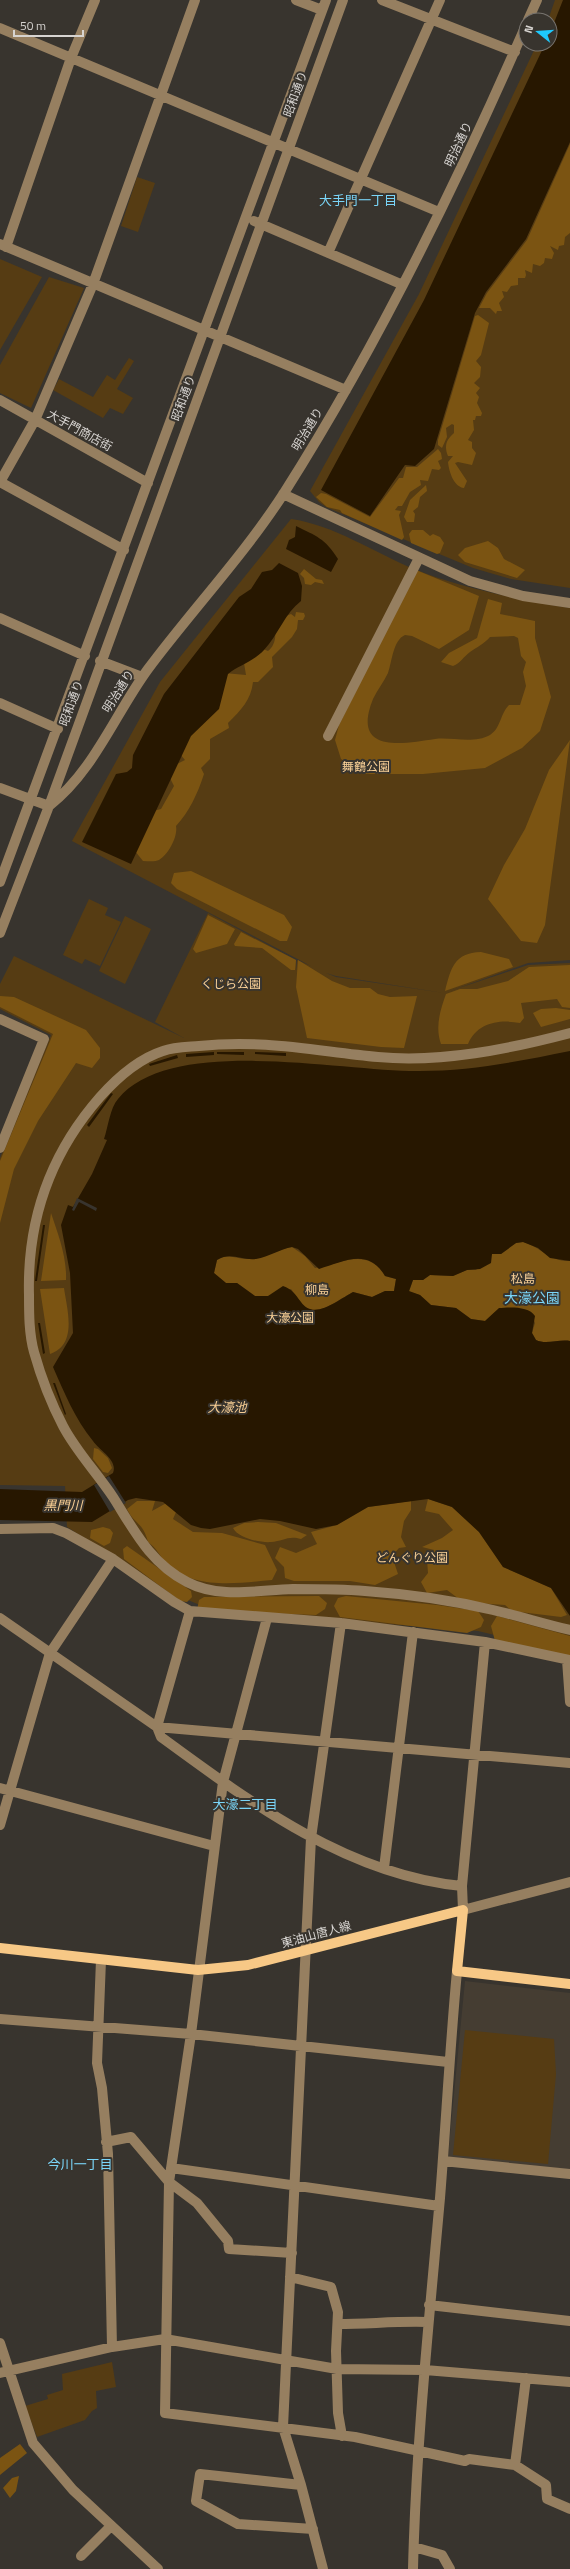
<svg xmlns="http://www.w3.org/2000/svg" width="570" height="2569" viewBox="0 0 570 2569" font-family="'Titillium Web','Noto Sans JP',sans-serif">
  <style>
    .built { fill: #453d32 }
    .green { fill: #563c13; fill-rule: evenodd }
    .forest { fill: #7b5412 }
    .water { fill: #271700; fill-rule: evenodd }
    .pier { fill: #38342e }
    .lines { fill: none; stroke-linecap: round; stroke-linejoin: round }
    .minor { stroke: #967f60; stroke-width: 10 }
    .major { stroke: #f7c886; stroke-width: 10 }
    .labels { text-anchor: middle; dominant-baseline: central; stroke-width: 4; stroke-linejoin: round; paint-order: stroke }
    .street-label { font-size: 12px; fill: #d7d4d1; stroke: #38342e }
    .park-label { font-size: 12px; fill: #fad197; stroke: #38342e }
    .neighbourhood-label { font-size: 13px; fill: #7ad5f8; stroke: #38342e }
    .water-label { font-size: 13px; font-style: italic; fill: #f7cd93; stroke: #38342e }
    .quarter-label { font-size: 14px; fill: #7ad5f8; stroke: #38342e }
  </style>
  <rect width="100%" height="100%" fill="#38342e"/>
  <path class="built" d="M465,1981L570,1993V2170L452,2159L448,2156Z"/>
  <path class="green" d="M555,0H570V588L511,579L473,568L326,507L319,502L310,491L419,294L537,44H550V20H548Z
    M137,177L155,183L138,232L121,226Z
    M0,259L42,277L0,350Z
    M49,277L84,288L31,408L0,393V365Z
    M129,358L134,361L117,389L133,398L123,414L110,408L103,418L53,390L59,379L93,397L107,375L115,380Z
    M291,519C334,525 373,552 414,569C464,589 517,599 570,608V960L528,963L450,991L528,965L570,963V1653L478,1631L214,1611L169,1592L67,1527L65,1486L0,1485V1158L51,1035L0,1009V984L14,956L184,1038L155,1022L208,913L296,960V971L297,960L311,966L72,841L160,682ZM326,973L336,976L444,993L336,977Z
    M89,899L108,908L105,915L121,922L100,966L85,959L82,964L63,955Z
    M125,916L151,929L125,984L99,971Z
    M465,2030L554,2039L556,2074L548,2164L453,2155Z
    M112,2362L116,2387L96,2391L97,2408L92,2411L85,2420L37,2437L25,2406L48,2399L47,2395L63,2390L62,2374Z"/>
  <path class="forest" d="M570,144V233L565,237L564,245L559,246L558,250L550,246L554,253L552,259L545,258L544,263L540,266L533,264L532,273L525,270L526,275L525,278H518V285L511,286L507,292L502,291L504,297L499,303L502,311H497L496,314L490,308H479L487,293L527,240Z
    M478,315L489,323L481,355L476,361L481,367L480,377L474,383L480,388L476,393L479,397L477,403L482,413L481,416H476L475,420H473L474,430L468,440L472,442V448L476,453L472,465L458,462L455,463L467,481L464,488C454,487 449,472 448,462L453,456H448C444,446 446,440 454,433V425L452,424L446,428L447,437L442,448L438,445V440L475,316Z
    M438,449L441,453L442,459L438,461L441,468L439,470L432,469L428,481L420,480L421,485L410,492L402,506H398L395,510L401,511L399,515L404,537L402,540L342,513L340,510L327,507L316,497L321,493L326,494L370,517L399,478H403L406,467H417Z
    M426,485L427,491L420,497L418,507L413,511L415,514L414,522H407L404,517L410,500Z
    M412,530H423L430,536L433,534L440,537L444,543L440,553L437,554L411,543L409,534Z
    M488,541L498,548L504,559L525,570L517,578L465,562L458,555L465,548Z
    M304,569L316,579L322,580L324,584L315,582L311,585L305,584L304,578L300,574Z
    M416,570L479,596L469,630L439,649L412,636L405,635C393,640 392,662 388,673C384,682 377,690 373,699C351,754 402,744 435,739C452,737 474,744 490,735C501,728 500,714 509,705H520L526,686L523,672L526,662L521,656L518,638L514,636L490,637C484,644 477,647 470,652C463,657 461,663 453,666L441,662L449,653L477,638L488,599L502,603L500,614L535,621V638L551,697L540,731L522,748L485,768L423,774H364L341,759L335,740L339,725Z
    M296,612L304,613L305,616L303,620H298L297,629L292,637L272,657L273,667L258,682H253C251,700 241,710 228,723L229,728L210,739V759L201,768L204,774C198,793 189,812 176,826C178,836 169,854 159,860C155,862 148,861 143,861L135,851L153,811L161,809L174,786L170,778L177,764L185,760L180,754L224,673L246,675L244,663L258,647L268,651C274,647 276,638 275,632L286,616L291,614L295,617Z
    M570,740L545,925L537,943L521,941L488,899L504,865L525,829L549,770Z
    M191,871L284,915L292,927L287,941H280L177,889L171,883L174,873Z
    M208,915L235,929L227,944L196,953L193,949Z
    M241,932L296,960L295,970H291L262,948L235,946L234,944Z
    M481,952L509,959L513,967L445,991C451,968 454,953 481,952Z
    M298,960L332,981L350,988H370L378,994L390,997L417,996L404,1048L381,1047L307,1038L296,987Z
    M570,965V1008L562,1007L557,999L521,1003L524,1018L520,1023C499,1019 477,1023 468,1044H441C435,1027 440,1011 446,994L460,989H477L508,981L529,967Z
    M0,996L14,997L86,1030L100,1048V1058L92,1068L76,1063L38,1121L14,1169L0,1223V1161L53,1034L0,1007Z
    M556,1008L570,1010V1019L541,1027L533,1013L541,1009Z
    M51,1213C58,1234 67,1257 66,1280L41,1281Z
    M523,1242C541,1247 550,1262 570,1261V1341C559,1339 546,1345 536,1340L532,1333L535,1323L531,1312L509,1308L495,1312L485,1321L471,1319L456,1308L431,1305L420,1295L409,1292L413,1280H423L430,1275L453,1276L467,1270H476L492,1254H501L516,1243Z
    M292,1247L305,1256L315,1268C341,1264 367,1246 385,1276L396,1279L394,1291H385L372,1297L353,1292C341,1298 320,1316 307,1308C300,1304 296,1295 291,1289L268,1296H255L237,1283H226L214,1273L217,1260C229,1252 237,1260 250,1259C265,1258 277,1249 292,1247Z
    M64,1288C67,1309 78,1345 50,1354L40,1289Z
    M94,1448L98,1449L108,1458L112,1468L108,1473L103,1472L93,1459Z
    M428,1499L452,1507L479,1532L503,1567L551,1588L567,1615L561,1617L512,1611L505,1605L463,1602L447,1590L427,1593L421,1582L428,1573L427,1560L434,1550L422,1547L442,1538L453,1530L439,1514L425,1511Z
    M137,1501H155L152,1511L170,1501L180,1503L173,1519L193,1532L222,1533L265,1545L277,1570L272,1580C239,1583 195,1590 168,1565C160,1557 157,1548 148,1542C143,1522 134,1524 127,1509Z
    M411,1501V1510L404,1521L401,1537L406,1547L399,1548L392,1556L398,1574L375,1585L350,1581H294L285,1578L284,1567L275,1558L280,1547L296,1553L317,1544L311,1532L337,1525L368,1507Z
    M258,1522L276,1523L307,1535L301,1539C289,1535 283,1541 271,1542C260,1543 238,1538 233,1528L244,1523Z
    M103,1527L110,1529L113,1533L110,1543L104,1546L90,1538L91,1530Z
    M127,1546L191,1591L192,1597L187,1602L180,1601L124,1559L123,1549Z
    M319,1596L327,1603L325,1609L316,1615L197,1610L199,1600L204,1597Z
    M346,1596L437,1605L478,1611L484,1620L481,1627L467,1633L340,1617L334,1606L338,1598Z
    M497,1616L570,1636V1656L495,1641L491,1626Z
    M20,2444L27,2453L0,2475V2458Z
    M19,2476L16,2491L10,2498L3,2488L12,2478Z"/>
  <path class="water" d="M563,0H570V142L526,239L486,292L475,313L434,449L415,466L405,465L370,516L321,490L424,300L545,44H550V33Z
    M296,526C316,536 325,538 338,559L331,572L286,549L289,540L295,537Z
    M279,563L298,573L302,586L301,601C285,613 278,635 264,650C253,662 239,665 228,674L219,709L191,736L131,864L82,842L116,774L127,772L132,768L133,755L164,694L239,597L251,589L262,572L272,570Z
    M570,1051V1261L550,1258L538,1248L523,1242L516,1243L501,1254H492L491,1263L480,1269L467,1270L453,1276L430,1275L423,1280H413L409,1291L420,1295L431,1305L456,1308L471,1319L485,1321L499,1308C510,1307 529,1306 535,1316L532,1333L536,1340C546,1345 559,1339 570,1341V1616L551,1588L503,1567L479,1532L452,1507L428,1499L368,1507L337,1525L316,1529L280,1521L260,1519L210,1529L201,1528L191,1525L163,1502L136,1498L128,1500L92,1522L0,1520V1489L82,1492L113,1473C118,1460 100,1451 93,1441C75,1419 64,1392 53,1367L73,1333L70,1273L61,1225L68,1205L73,1207L92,1174L107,1140L104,1139C108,1127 110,1108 118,1099C171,1034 345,1072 420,1071C471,1071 521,1061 570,1051ZM292,1247L298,1249L319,1269C343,1262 368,1247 385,1276L396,1279L394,1291H385L372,1297L353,1292C338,1300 314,1321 301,1302C295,1294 292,1289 283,1286L268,1296H255L237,1283H226L214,1273L217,1260C231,1251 242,1261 256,1259C269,1257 280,1249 292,1247Z
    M214,1052V1055L186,1057V1054Z
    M217,1052H244V1055L217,1054Z
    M255,1052L286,1053V1056L255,1054Z
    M177,1055L178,1058L150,1066L149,1064Z
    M111,1093L113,1094L89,1127L87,1125Z
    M43,1225H45L37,1281H35Z
    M38,1323H40L45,1353L43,1354Z
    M53,1383H55L66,1414L65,1415Z"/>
  <path class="pier" d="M77,1198L97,1208L96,1211L79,1202L74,1211L72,1210Z
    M109,1476L126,1503L110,1512L94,1485Z"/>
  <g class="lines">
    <path class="minor" d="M296,0L322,10
      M382,0L515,52
      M528,20L537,0
      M0,28L439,212
      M254,221L403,285
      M0,244L346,390
      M6,247L71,58L95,0
      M328,253L440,0
      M0,400L148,483
      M0,482L35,420L93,284L195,0
      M0,482L124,550
      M283,494L470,581L523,596L570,603
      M0,618L85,656
      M100,661L142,677
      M0,703L58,729
      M328,736L419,558
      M0,788L49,806
      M49,806C94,771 115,714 148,669C192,610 244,555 284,493C378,345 456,186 526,25
      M0,882L326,0
      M0,933L49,806L343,0
      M0,1019L44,1039L0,1148
      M570,1033C509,1049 441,1063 378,1057C315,1051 263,1039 199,1046C188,1047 174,1047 163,1051C138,1059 117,1078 100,1097C50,1154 27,1220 29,1295C29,1314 29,1334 34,1352C41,1377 51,1403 63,1426C76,1451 97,1473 113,1497C134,1530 150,1563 187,1582C219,1599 258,1590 293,1589C317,1589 341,1589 365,1591C408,1594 451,1600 493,1610C519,1616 544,1624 570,1630
      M0,1529L53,1528L66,1533L113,1559L174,1602L190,1611L341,1623L485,1642L570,1660
      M190,1611L157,1727L161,1737C251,1803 348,1875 462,1886
      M0,1618L157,1727L570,1763
      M267,1618L223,1782L191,2034L169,2182L165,2413L355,2437L465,2461L469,2459L515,2465L546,2485L547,2499L570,2509
      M485,1642L462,1886L463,1910L570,1882
      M567,1660L570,1702
      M0,1788L214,1846
      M0,1825L50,1653L113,1559
      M384,1868L413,1632
      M101,1960L97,2063L102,2088L108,2154L112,2347
      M0,2019L191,2034L448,2062
      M106,2142L131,2137L169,2182L197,2203L228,2241L229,2249L292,2253
      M443,2161L570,2174
      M171,2168L439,2206
      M290,2277L331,2287L338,2312L336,2351L338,2413L342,2436
      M429,2305L570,2321
      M338,2324C368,2324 397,2321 427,2322
      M0,2343L33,2443L73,2490L158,2569
      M0,2373L112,2347L165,2339L337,2369L425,2370L570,2382
      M515,2465L526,2378
      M301,2485L200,2474L196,2501L238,2524L313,2529
      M414,2547L442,2555L450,2569
      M81,2556L111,2526
      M323,2569L301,2485L283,2427L311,1838L341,1623
      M413,2569C416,2445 429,2321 440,2198C446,2122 450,2047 457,1971"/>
    <path class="major" d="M0,1948L198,1970L248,1965L463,1910L457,1971L570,1984"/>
  </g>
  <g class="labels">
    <g class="street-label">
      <text transform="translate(295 94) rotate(-70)">昭和通り</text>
      <text transform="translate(458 144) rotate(-65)">明治通り</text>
      <text transform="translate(183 398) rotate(-70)">昭和通り</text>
      <text transform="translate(307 429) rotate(-59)">明治通り</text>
      <text transform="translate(80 430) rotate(29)">大手門商店街</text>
      <text transform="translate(118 691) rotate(-58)">明治通り</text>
      <text transform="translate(71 703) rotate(-70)">昭和通り</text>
      <text transform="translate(316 1934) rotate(-15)">東油山唐人線</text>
    </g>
    <g class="park-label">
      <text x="366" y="766">舞鶴公園</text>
      <text x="231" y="983">くじら公園</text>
      <text x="523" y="1278">松島</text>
      <text x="317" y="1289">柳島</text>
      <text x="290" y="1317">大濠公園</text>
      <text x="412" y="1557">どんぐり公園</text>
    </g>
    <g class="neighbourhood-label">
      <text x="358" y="200">大手門一丁目</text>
      <text x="245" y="1804">大濠二丁目</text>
      <text x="80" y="2164">今川一丁目</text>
    </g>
    <g class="water-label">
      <text x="227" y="1407">大濠池</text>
      <text x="63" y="1505">黒門川</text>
    </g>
    <g class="quarter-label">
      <text x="532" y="1297">大濠公園</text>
    </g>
  </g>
  <g transform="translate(538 32) rotate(287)"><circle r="19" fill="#38342e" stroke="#78746f"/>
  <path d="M0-3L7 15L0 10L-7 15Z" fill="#1ec9fd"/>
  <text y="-6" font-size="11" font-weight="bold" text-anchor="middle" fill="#d7d4d1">N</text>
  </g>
  <path d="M14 30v6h69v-6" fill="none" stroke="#d7d4d1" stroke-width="2"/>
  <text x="20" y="30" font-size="12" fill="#d7d4d1" stroke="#38342e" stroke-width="3" paint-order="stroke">50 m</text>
</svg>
